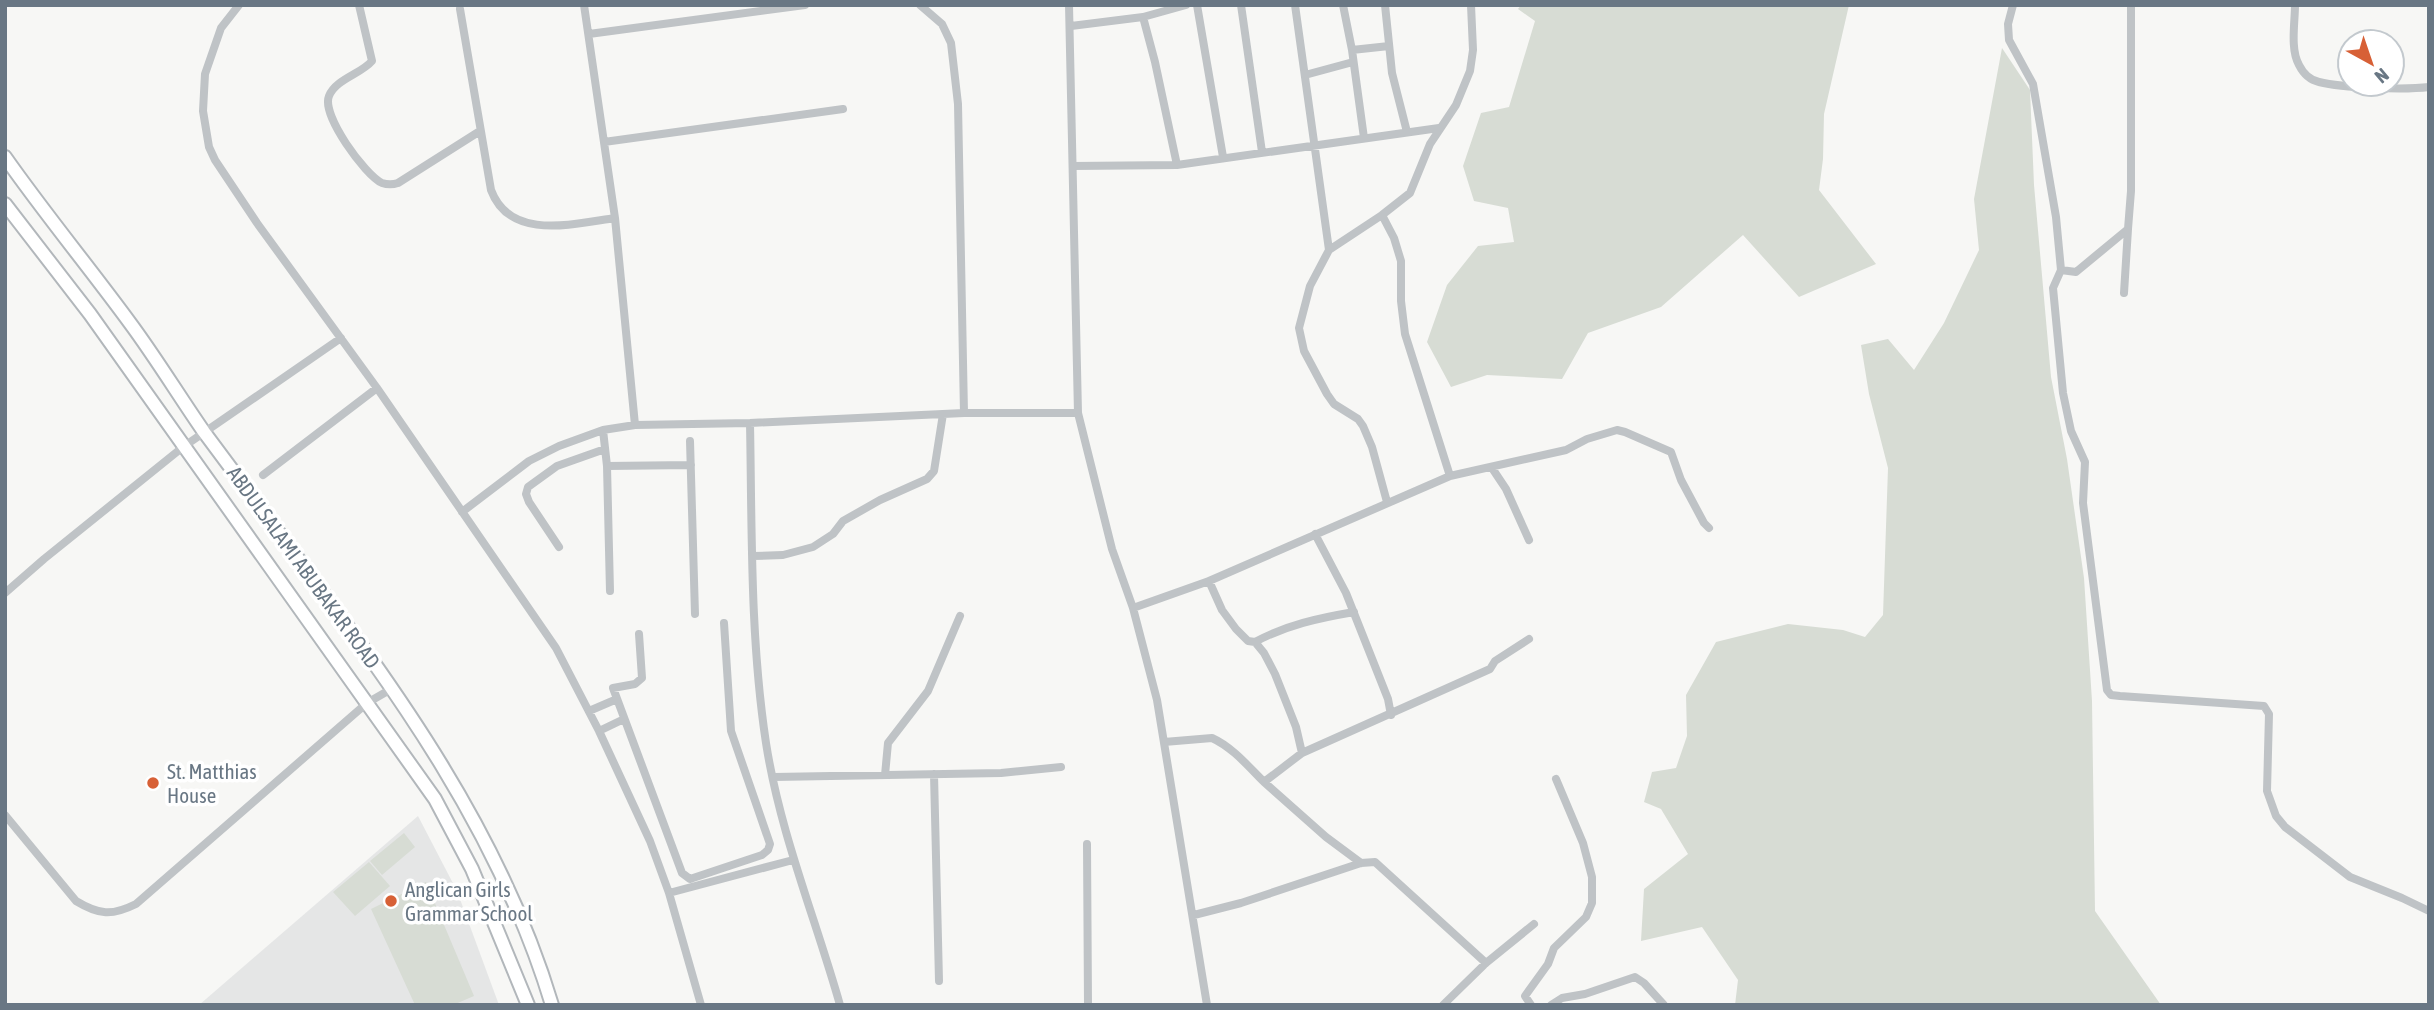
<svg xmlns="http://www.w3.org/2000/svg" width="2434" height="1010" viewBox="0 0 2434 1010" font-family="'Asap Condensed',sans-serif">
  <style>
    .built { fill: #e5e6e6 }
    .green { fill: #d7dcd4 }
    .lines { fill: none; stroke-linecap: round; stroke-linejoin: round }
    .primary-casing { stroke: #b2b7bb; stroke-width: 16 }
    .street { stroke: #bfc3c6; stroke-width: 8 }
    .primary { stroke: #fff; stroke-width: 12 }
    .poi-dot { fill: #d76036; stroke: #fff; stroke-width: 2.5 }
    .labels { text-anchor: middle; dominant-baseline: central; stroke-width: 7; stroke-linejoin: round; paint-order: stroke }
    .street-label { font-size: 21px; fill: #697784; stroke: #fff }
    .poi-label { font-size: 21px; fill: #697784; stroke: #fff; text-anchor: start }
  </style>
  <rect width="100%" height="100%" fill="#f7f7f5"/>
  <path class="built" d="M418,816L457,891L499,1005H199Z"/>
  <path class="green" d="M1521,5H1849L1824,114L1823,159L1819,190L1876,264L1799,297L1743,235L1661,307L1588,333L1562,379L1487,375L1451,387L1427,342L1447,285L1478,246L1514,242L1508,208L1474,201L1463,166L1481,113L1509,107L1535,21L1518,9Z
    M2002,48L2030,90L2034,185L2051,377L2067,459L2084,578L2092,701L2095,911L2161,1005H1735L1738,980L1702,927L1641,941L1644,889L1688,854L1661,809L1644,802L1652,772L1676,768L1687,736L1686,695L1716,642L1788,624L1843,630L1865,637L1883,615L1888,468L1869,394L1861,345L1888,339L1914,370L1944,323L1979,250L1974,199Z
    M404,833L415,847L382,875L370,861Z
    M369,862L390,886L355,916L333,892Z
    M426,882L474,996L453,1005H415L371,909Z"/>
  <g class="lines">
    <defs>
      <path id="primary" d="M5,157C45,214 89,267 130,323C156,358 179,396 204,432C226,462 249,492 271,522C384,675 496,819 552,1005
        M5,204L90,314L435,799L472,869L528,1005"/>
    </defs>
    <use href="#primary" class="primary-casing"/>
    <path class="street" d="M239,5L221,28L205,74L203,111L209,147L215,160L257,223L377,388L556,648L599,731L650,841L669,893L701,1005
      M359,5L372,61C361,74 336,79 329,96C321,115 365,175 382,183C388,185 392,185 398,183L480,131
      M584,5L615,218L635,425
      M920,5L942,24L951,43L958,104L964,413
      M1069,5L1078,413L1112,549L1133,608L1157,700L1207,1005
      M1197,5L1223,157
      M1241,5L1262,152
      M1295,5L1329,250
      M1343,5L1352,50L1364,138
      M1385,5L1392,73L1407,132
      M2013,5L2008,24L2009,40L2033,84L2056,217L2061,270L2053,288L2063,393L2071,431L2085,462L2083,503L2107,690L2111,695L2120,696L2264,706L2269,714L2267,791L2276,816L2285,827L2350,877L2402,898L2429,911
      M2295,5C2295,23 2290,49 2299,65C2303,73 2310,80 2319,82C2343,88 2405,90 2429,87
      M460,9L491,190C510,241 573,224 615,218
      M1143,17L1155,62L1177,165
      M1071,26L1143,17L1186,5
      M589,34L805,5
      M1352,50L1389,46
      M1305,75L1353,62
      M604,142L843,109
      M1073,166L1177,165L1439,128
      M1382,215L1394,238L1401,261V301L1405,334L1450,476
      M2061,270L2076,272L2128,229L2131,191V5
      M2124,293L2128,229
      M750,423C752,529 750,638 766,743C780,833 815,917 840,1005
      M603,430L607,466L610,591
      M690,441L695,614
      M607,466L691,465
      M1492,468L1506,489L1529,540
      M263,475L377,388
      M1387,502L1372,447L1363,426L1358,419L1334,404L1327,394L1304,351L1299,328L1310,286L1329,250L1382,215L1410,193L1430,144L1456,105L1470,71L1473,50L1471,5
      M462,512L529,461L559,446L603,430L635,425L750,423L964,413H1078
      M1315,534L1346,593L1388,699L1391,715
      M559,547L529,502L526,494L528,487L557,466L605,449
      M753,556L783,555L813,547L833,534L843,521L880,500L927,479L934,471L943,414
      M1209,581L1222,610L1236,629L1248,641L1255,642L1264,653L1275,674L1296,727L1302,753
      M5,593L44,559L183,447L341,338
      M1133,608L1209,581L1450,476L1566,450L1587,439L1617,430L1625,432L1671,452L1681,480L1704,523L1709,528
      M639,634L642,678L635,684L613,688L682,873L690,879L762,855L768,850L770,844L731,731L724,623
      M1255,642C1286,625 1319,618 1354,612
      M589,711L617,699
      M599,731L624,719
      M1164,742L1212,738C1232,747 1248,766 1264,782L1302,753L1490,669L1495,661L1529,639
      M934,774L939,981
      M885,775L888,743L928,691L960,616
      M774,777L1001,773L1061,767
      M1264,782L1326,837L1361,863
      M5,815L76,901C99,915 112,916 136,904L367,703L393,688
      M1087,844L1088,1005
      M669,893L793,860
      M1194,915L1241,903L1361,863L1375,862L1486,963
      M1443,1005L1486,963L1534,924
      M1531,1005L1525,996L1548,964L1554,948L1586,917L1592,903V877L1583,843L1556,779
      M1551,1005L1562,998L1585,994L1635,977L1644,983L1664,1005"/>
    <use href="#primary" class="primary"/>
  </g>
  <g class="poi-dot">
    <circle cx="153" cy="783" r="7"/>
    <circle cx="391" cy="901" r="7"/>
  </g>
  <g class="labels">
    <g class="street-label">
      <text transform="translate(304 567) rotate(54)">ABDULSALAMI ABUBAKAR ROAD</text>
    </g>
    <g class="poi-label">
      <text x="167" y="771">St. Matthias<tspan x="167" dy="24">House</tspan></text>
      <text x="405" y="889">Anglican Girls<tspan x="405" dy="24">Grammar School</tspan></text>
    </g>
  </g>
  <rect width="2434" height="1010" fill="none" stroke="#697784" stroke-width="14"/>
  <g transform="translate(2371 63) rotate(140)"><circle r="33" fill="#ffffff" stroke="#c3c9ce" stroke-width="2"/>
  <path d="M0-5L12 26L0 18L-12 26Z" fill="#d76036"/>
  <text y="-10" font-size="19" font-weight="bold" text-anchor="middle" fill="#697784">N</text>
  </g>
</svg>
